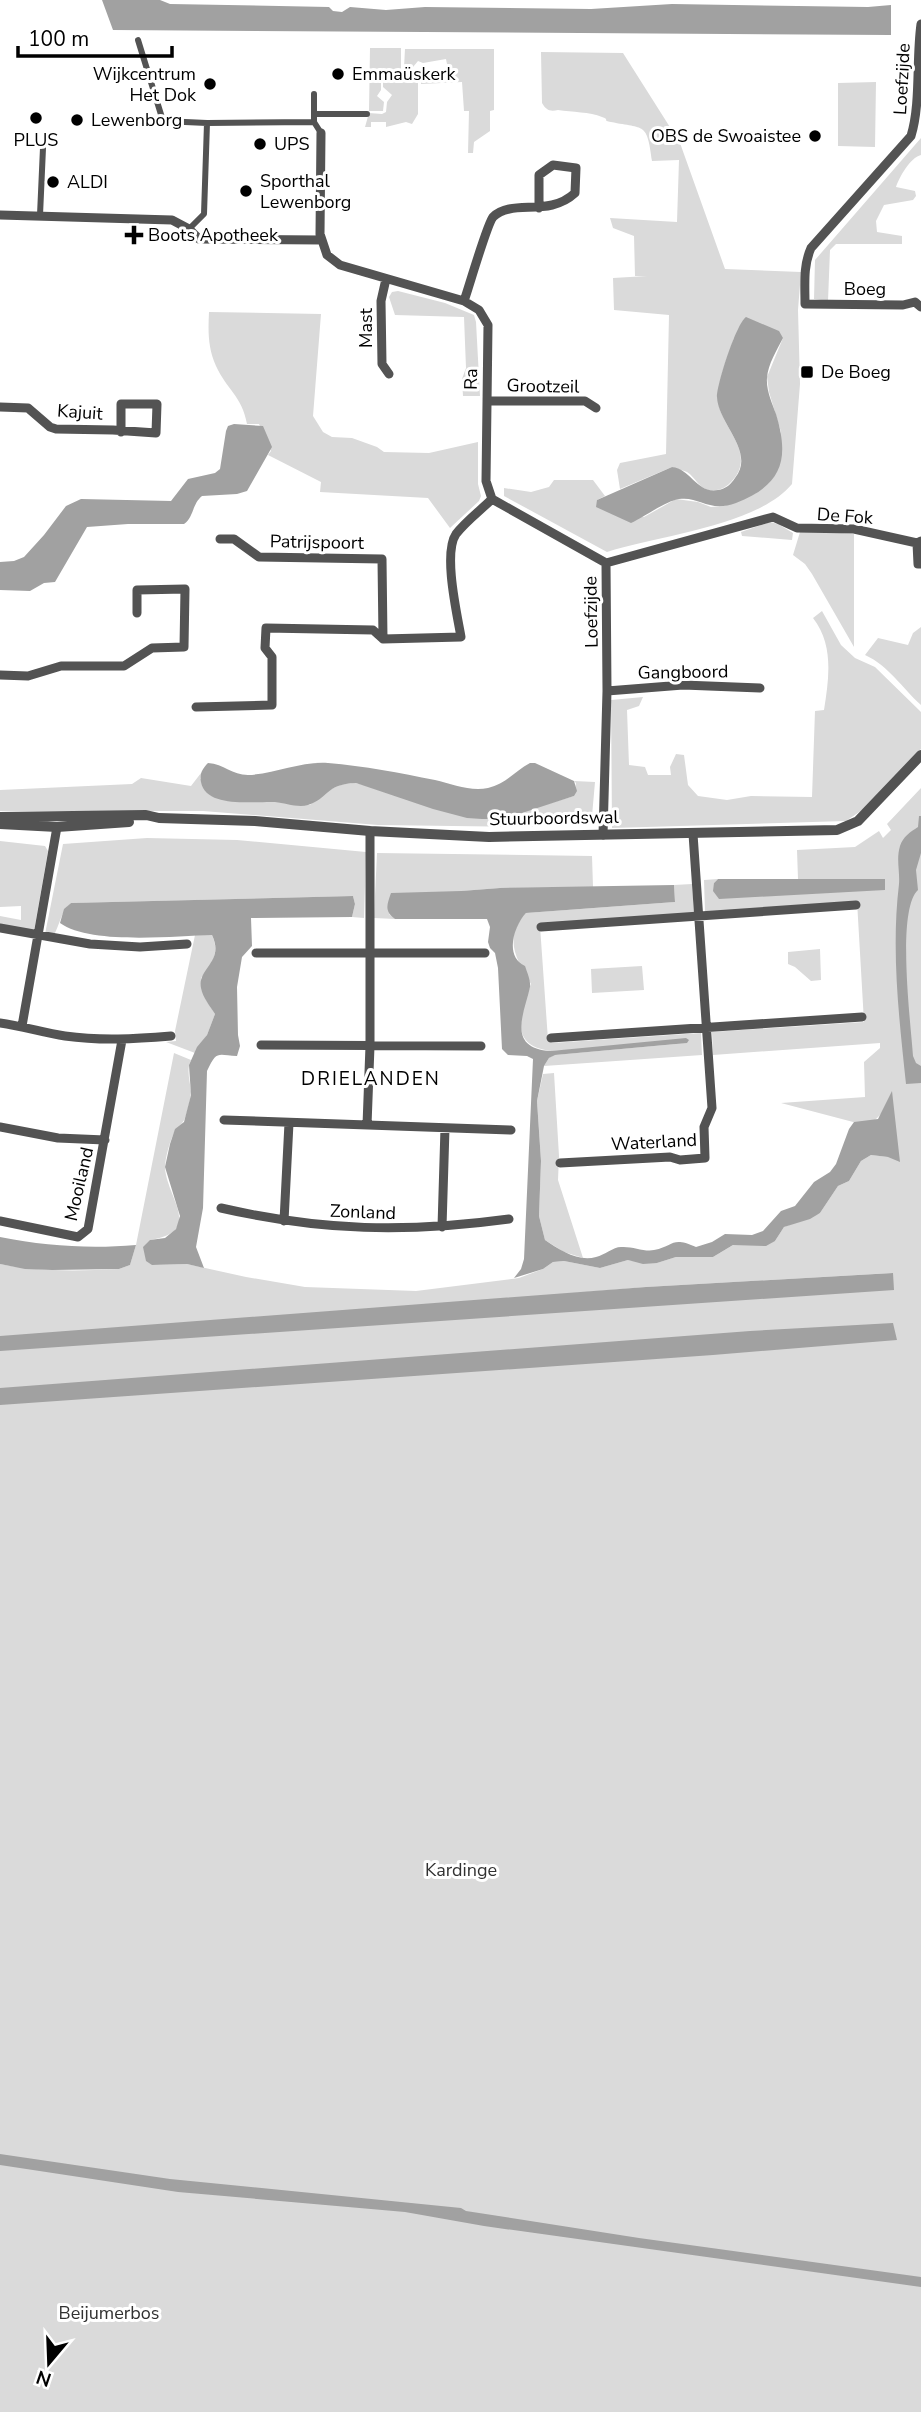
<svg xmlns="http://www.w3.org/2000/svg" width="921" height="2412" viewBox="0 0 921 2412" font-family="'Nunito Sans',sans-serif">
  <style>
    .green { fill: #dadada; fill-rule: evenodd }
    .water { fill: #a1a1a1 }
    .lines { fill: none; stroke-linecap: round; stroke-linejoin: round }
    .pedestrian { stroke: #535353; stroke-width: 6 }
    .minor { stroke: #535353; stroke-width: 9 }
    .tertiary { stroke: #535353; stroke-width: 10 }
    .poi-dot { fill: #000; stroke: #fff; stroke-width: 2.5 }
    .labels { text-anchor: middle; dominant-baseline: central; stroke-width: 6; stroke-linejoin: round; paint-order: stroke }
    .poi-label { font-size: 18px; fill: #000; stroke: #fff; text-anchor: start }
    .street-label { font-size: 18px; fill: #000; stroke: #fff }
    .park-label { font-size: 18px; fill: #313131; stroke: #fff }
    .neighbourhood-label { font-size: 19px; letter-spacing: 2px; fill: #000; stroke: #fff }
  </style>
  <rect width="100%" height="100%" fill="#fff"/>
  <path class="green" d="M370,48H401V71L386,74L381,78V90L377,96L384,102L383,111H369Z
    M405,49H494V110L490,111V131L474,142L473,153H468L469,111H464L462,82L421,84V75L448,69L446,59L423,63L418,61L413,67L404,68Z
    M541,52L623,53L680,143L725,269L801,272L798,310L800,384L792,484C757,526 660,535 607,552L504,496V488L531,492L549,487L554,480H593L605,496L597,500L644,517L676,499L698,502L711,507L724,506L756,493L781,432L769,392L767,377L783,338H734C728,356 719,377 718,396C716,425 759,451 732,481C726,488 717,492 708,490C698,487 696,478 687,472C683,470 676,469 672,467L620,489L617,470L620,463L666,454L669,315L614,310L613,278L647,276H635L634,236L613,228L610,218L677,222L679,160L652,161C647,122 645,129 611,122C601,120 611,120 602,117C590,112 572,112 558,110C550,112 546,110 542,103Z
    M414,70L418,74V114L412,124L406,122L386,127V122H371V127H365L369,113L382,114L386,112L387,102L392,95L383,87V80L397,73Z
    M876,82L875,147L838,146V83Z
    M921,138V155C910,158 900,176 896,187L915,191L916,196L913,200L884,205L876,221L877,232L902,236V244H836L830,250L828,301L814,299L815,260Z
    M398,291L445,303L474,315L476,322L480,396H463L462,379L466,368L464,317L395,315L389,297L392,292Z
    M209,312L321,314L313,416L323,432L332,437L352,438L377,447L384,452L429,453L478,442V484L481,496L479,501L450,528L428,498L320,492L321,482L268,455L271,451L259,424H247C242,396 227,390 216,366C208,348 208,332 209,312Z
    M770,522L778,524L793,533L792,540L742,536L741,532Z
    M813,531L854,534V647L812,574L805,564L793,555L800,532Z
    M822,611L841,645L855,658L875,667L921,712V749L865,808L846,821L612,828L611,700L643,697L639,706L627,710L629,765L645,767L648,775H671L670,767L676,754L684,755L688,785L698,796L727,800L751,796L812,797L815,711L824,710C829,678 834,645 813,618Z
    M921,627V705C902,688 889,666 865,655L878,638L908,645L913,633Z
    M201,773L200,779L276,802L310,805C325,792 336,783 356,783L497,819L574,796L576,783L574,781L595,782L592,816L530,827L378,825L203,811H0V790L132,784L141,778L191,786Z
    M921,788V2412H0V1264C40,1272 79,1271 119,1269L130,1265L136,1245L174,1053L191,1060C186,1070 190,1080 191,1092C191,1097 187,1113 185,1118C183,1124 178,1126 175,1131C170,1140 165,1158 165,1168C167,1198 204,1232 150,1240L152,1265L187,1264L246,1277L305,1287L416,1291L519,1278L543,1269L553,1262L564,1261L600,1268L628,1260L657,1263L676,1257H713L733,1245L775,1241L784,1227L820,1213L838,1186L849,1181L861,1161L871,1155L888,1157L882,1113L874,1121L857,1123L781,1103L865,1097L864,1062L880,1048V1043L713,1055L712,1032L864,1022L857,901L705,912L704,880L718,879L714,883L875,879H798L797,850L855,847L879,831L883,838L891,830L887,824ZM892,1273L893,1284L480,1301L646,1287Z
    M147,838L237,840L366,852L364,918L352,917L355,904L353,896L71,903C61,911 60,924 54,935L45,934L63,844Z
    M0,841L45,846L48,851L34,931L0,924V916L21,920V906L0,907Z
    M377,853L592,856L593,887L500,888L461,891L389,914L395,919L374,918Z
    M692,884L694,913L540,926L548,1040L552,1043L701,1033L702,1055L544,1066L549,1058L554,1055L687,1043L551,1051C508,1046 520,1013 531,984C516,959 503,938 526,913L675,902L674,885Z
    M195,935H212C220,953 212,964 201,978L206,1000L215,1014L207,1035L195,1053L166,1042L176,1041L175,1031Z
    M820,949L821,980L811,981L795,967L788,964V952Z
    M642,966L644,990L592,993L591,969Z
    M554,1073L559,1156L558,1180L583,1258L564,1252L545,1240L539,1216L541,1161L537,1101L543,1074Z"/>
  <path class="water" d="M102,0H160L170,4L329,7L333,11L342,12L350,7L386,10L425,7L591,9L672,4L868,7L891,5V35L113,30Z
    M746,317L779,331L783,338C777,350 768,364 767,378C766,390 772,403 776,414C790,460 782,485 736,503C709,513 700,496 679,499C666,501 644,517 631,523L596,507L597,500L672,467C691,469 697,494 718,490C726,489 731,484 735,478C756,452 718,424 717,397C717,384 736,324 746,317Z
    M234,424L263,426L272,447L247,491L237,494L202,496C192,504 194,517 184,524H128L87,527L55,582L44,583L30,591L0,590V562L14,561L24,557L44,535L66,506L81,499L171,501L188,479L215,473L220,469L226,431L228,426Z
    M208,763C224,764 232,775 248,775C275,774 301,761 328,763C364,766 400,773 435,780C452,784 471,792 488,788C506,784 515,771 530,763H535L574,781L577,791L574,796L522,813L497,819H482L467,818L433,809L356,783C325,784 328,799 308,805C298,808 285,803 275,802C255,801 206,809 201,782C199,774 203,768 208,763Z
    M919,816H921V853L916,870L918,890C896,910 911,1025 913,1056L916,1063L921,1066V1083L906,1084C899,1018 891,950 899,884C900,871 896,859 900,846C903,837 910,832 918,827Z
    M718,879H885V890L719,899L713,891L714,883Z
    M674,885L675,902L526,913C514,926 504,956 525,966C527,972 531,981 530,987C524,1014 506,1048 551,1051L686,1038L689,1040L687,1043L555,1055L549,1058L544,1066L537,1101L541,1161L539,1216L545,1240C560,1250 578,1262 596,1257C605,1255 613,1247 621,1247C632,1246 644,1252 654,1250C675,1246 671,1236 696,1247L712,1242L725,1234L752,1235L763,1231L781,1211L795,1206L814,1182L830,1172L836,1164L849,1129L854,1122L878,1119L892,1091L900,1162L888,1157L871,1155L861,1161L849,1181L838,1186L820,1213L810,1219L784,1227L775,1241L766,1246L733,1245L713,1257H676L657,1263L643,1264L628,1260L600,1268L564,1261L553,1262L543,1269L514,1278L521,1269L524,1259L533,1059L527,1056L508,1055L502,1049L498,968L495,953L490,948L488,942L490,927L487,919H395C384,911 387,905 391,893L461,891L500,888Z
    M353,896L355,904L352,917L251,918L252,946L242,957L237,987L238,1035L240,1046L237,1056C217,1055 217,1050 207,1071L203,1208L196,1247L204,1268L187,1264L152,1265L146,1261L143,1247L150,1240L165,1238L176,1229L180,1216L165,1167L170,1144L175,1129L184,1122L191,1095L189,1065L197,1047L207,1035L215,1014C210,1006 203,998 201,988C197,968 225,962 212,935C174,936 90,945 60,923L64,909L71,903Z
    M0,1237C46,1246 89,1249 136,1245L130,1265L119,1269L52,1270L25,1269L0,1264Z
    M893,1273L894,1290L0,1351V1336L646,1287Z
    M893,1323L897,1340L713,1355L0,1405V1388L750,1331Z
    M0,2154L170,2179L461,2208L466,2211L639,2238L921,2277V2287L484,2226L405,2212L178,2192L0,2165Z"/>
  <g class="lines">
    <path class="pedestrian" d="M138,40L163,121L207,123L204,214L189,229
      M314,94V122L321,133
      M314,114H367
      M207,123L314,122
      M40,215L43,148"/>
    <path class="minor" d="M921,24C916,60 921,103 911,136L811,248C803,266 805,284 805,304L903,305L915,302L921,307
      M321,133L320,234L327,255L340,265L464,301L479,310L488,325L486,481L492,499L606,563
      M0,215L172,220L189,229L199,239L322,240
      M386,279L381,301L382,364L389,374
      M464,301C469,287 487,224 493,217C513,198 548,218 575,193L576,168L553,165L539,175V208
      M487,401H585L596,408
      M0,407L28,408L50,427L56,429L113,430L156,433L157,404H121V432
      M220,539H234L259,557L382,559L383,639
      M921,541L917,543L918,564H921
      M0,675L28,676L61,666H124L152,648L184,647L185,589L137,590V613
      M607,691L683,685L760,688
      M196,707L272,705V657L265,648L266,628L373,630L383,639L461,637C457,614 443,553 456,534C466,521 481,510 492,499
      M603,835L607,691L606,563L773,517L797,528L854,529L917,543
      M541,927L856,905
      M0,928L90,944L140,947L187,944
      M256,953H485
      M0,1023C22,1026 44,1033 65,1036C101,1041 135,1039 171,1036
      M22,1026L57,827
      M551,1038L862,1017
      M261,1045L481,1046
      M224,1120L511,1130
      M367,1125L370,1046V831
      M0,1127L58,1138L105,1140
      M560,1163L670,1157L680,1160L705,1158L704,1127L712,1108L693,834
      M221,1208C322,1231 406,1233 509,1219
      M0,1221L78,1237L88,1229L122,1040
      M284,1221L289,1123
      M442,1227L445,1128"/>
    <path class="tertiary" d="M0,817L146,815L159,818L255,821L370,831L489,837L837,830L858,821L921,755
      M0,824L57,827L129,822"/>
  </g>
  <g class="poi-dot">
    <circle cx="338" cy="74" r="7"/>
    <circle cx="210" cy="84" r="7"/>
    <circle cx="36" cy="118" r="7"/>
    <circle cx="77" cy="120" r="7"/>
    <circle cx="815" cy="136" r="7"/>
    <circle cx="260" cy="144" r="7"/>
    <circle cx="53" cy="182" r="7"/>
    <circle cx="246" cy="191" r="7"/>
    <path d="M130.5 224.5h7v7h7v7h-7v7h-7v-7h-7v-7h7z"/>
    <rect x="800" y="365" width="14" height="14" rx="3.5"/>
  </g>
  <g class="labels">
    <g class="poi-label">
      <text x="196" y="74" text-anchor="end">Wijkcentrum<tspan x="196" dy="21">Het Dok</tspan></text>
      <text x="352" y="74">Emmaüskerk</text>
      <text x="91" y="120">Lewenborg</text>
      <text x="801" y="136" text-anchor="end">OBS de Swoaistee</text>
      <text x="36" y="140" text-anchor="middle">PLUS</text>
      <text x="274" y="144">UPS</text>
      <text x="260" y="181">Sporthal<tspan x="260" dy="21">Lewenborg</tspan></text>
      <text x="67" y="182">ALDI</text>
      <text x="148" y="235">Boots Apotheek</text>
      <text x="821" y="372">De Boeg</text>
    </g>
    <g class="street-label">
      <text transform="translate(902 79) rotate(-87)">Loefzijde</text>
      <text x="865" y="289">Boeg</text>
      <text transform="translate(366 328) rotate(-90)">Mast</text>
      <text transform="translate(471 379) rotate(-89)">Ra</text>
      <text transform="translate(543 386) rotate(1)">Grootzeil</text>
      <text transform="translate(80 412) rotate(4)">Kajuit</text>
      <text transform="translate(845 516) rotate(4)">De Fok</text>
      <text transform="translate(317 542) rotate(1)">Patrijspoort</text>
      <text transform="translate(591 612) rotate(-91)">Loefzijde</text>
      <text transform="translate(683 672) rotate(-1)">Gangboord</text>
      <text transform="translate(554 818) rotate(-1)">Stuurboordswal</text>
      <text transform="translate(654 1142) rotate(-3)">Waterland</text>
      <text transform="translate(79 1184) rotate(-77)">Mooiland</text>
      <text transform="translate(363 1212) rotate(2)">Zonland</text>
    </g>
    <g class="park-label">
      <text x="461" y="1870">Kardinge</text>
      <text x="109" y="2313">Beijumerbos</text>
    </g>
    <g class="neighbourhood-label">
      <text x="371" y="1079">DRIELANDEN</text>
    </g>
  </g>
  <g transform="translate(49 2363) rotate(199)" stroke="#ffffff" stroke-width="5" paint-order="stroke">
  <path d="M0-5L12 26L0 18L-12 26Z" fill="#000000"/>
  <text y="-10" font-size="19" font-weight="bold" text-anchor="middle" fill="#000000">N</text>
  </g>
  <path d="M18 46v10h154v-10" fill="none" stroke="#000000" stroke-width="3.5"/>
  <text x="28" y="46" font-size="21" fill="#000000" stroke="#ffffff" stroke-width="5" paint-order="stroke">100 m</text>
</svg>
